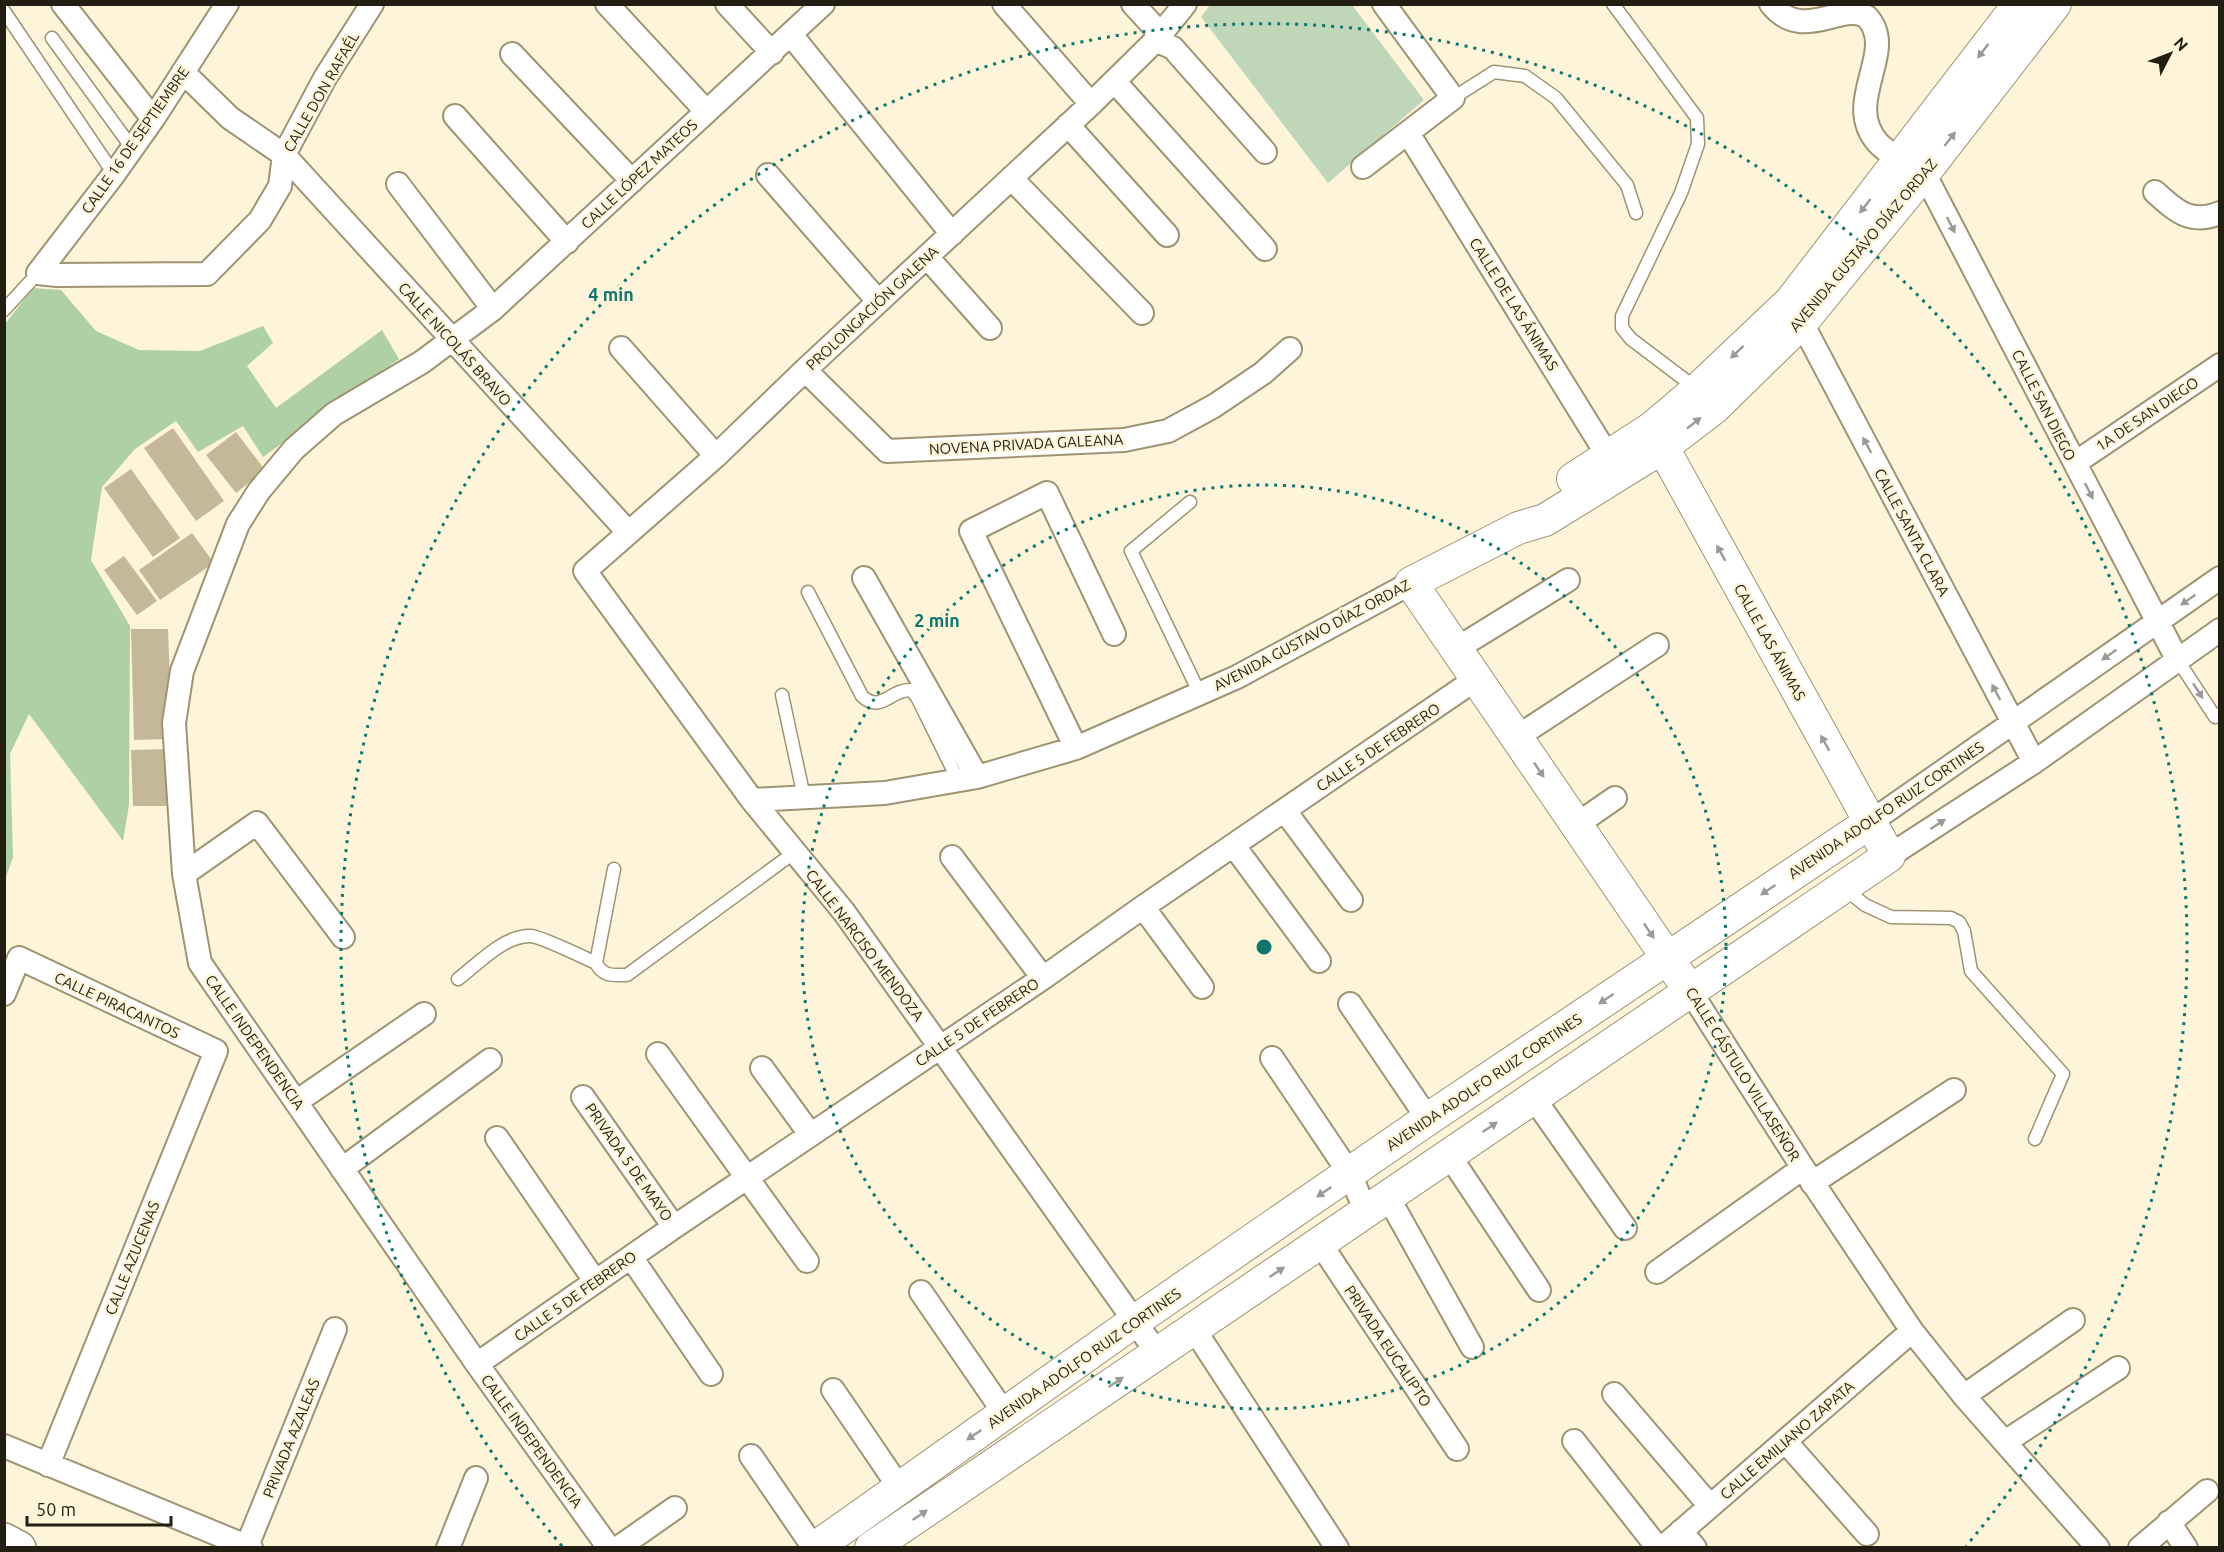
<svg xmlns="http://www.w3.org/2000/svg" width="2224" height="1552" viewBox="0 0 2224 1552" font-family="Ubuntu,sans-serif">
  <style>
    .green { fill: #bfd6b8 }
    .forest { fill: #aed0a4 }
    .building { fill: #c4b898 }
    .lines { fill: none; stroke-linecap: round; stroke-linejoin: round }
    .lane-casing { stroke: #9f9374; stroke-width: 15 }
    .street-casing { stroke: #9f9374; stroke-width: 26 }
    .secondary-casing { stroke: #9f9374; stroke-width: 34 }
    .highway-casing { stroke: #9f9374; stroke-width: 36 }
    .lane { stroke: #fff; stroke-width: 12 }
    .street { stroke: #fff; stroke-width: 22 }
    .secondary { stroke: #fff; stroke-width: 32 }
    .highway { stroke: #fff; stroke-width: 33 }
    .oneway { fill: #9c9a94 }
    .ring { fill: none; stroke: #0f766e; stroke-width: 3; stroke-dasharray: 3 6 }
    .labels { text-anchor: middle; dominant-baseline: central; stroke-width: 5; stroke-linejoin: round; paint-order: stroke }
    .street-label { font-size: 15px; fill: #221e11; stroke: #fef4d9 }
    .centre { fill: #0f766e; stroke: #fef4d9; stroke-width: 3 }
    .ring-label { font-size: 18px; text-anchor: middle; font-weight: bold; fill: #0f766e; stroke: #fef4d9; stroke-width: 5; stroke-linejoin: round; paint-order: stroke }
  </style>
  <rect width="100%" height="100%" fill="#fef4d9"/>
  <path class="green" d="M1210,5H1352L1424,100L1328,183L1201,17Z"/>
  <path class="forest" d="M33,288L61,290L96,331L139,350L200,351L263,326L273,343L247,366L276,408L382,330L399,359L263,457L243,426L198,452L176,421L135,449L102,487L91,560L130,626L129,805L123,841L29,714L10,754L13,857L5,880L4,464L6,461L4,459L5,324Z"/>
  <path class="building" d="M173,428L224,501L196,521L144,448Z
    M236,432L265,470L236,493L206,455Z
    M131,469L180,538L153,557L104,488Z
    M192,533L214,563L160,600L139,570Z
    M124,556L157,601L137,615L104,570Z
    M131,629H168L172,739L134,740Z
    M168,749L170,806H133L131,750Z"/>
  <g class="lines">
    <defs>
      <path id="lane" d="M1613,4L1697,118L1698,144L1681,193L1622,316V328L1631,339L1697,389
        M4,11L114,174
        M52,38L132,148
        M1453,98L1494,72L1525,76L1556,98L1627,185L1636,213
        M4,310L38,273
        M1190,502L1131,551L1200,694
        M808,592L862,696C881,714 890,689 911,690L917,697L958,780
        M2177,659L2215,717L2220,714
        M782,695L804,797
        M614,869L596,963C603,977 613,975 627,975L795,852
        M1844,888L1865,905L1891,917L1951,918L1959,922L1964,931L1971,971L2063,1074L2035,1139
        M458,979C478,964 504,935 531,936C542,937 583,957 596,963"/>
      <path id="street" d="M63,4L153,119
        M607,4L706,111
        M727,4L772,53
        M1004,4L1091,104
        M1133,4L1156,29V40
        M1771,4C1803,44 1843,0 1867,17C1899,52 1841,101 1878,143C1889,155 1910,164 1924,173L2177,659
        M792,36L952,234
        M1156,40L1173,48L1265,152
        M512,54L632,181
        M183,72L230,118L284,155L628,532
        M1115,82L1265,249
        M455,116L567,242
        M1068,125L1167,235
        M1408,133L1616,469
        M1363,167L1453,98L1384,4
        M768,175L878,301
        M1011,178L1142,313
        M398,184L493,309
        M2155,192C2176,211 2190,225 2220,213
        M927,257L990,328
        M38,273L57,275L207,274L260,220L280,186L284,155L325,78L372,4
        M38,273L114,174L153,119L227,4
        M1795,310L2034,762
        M621,348L716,456
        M805,370L887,451L1124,440L1168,431L1214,406L1263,373L1290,349
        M2075,463L2220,365
        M864,578L977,777
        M1456,649L1568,580
        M1517,737L1657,645
        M1076,748L971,531L1047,493L1114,634
        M752,800L885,793L977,777L1076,748L1237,677L1411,583
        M1285,811L1351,900
        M1869,823L2220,578
        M1576,825L1615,798
        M1234,846L1319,961
        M1889,856L2034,762L2220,630
        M952,857L1043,978
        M184,874L257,823L343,937
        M1143,907L1202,987
        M1690,991L1803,1168L1912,1331L1964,1396L2098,1548
        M4,994L19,958L216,1051L48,1465
        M1350,1004L1428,1119
        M658,1054L807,1261
        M1272,1058L1350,1174L1366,1212
        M762,1068L810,1134
        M583,1097L674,1227
        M1533,1097L1625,1228
        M296,1102L424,1014
        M497,1138L595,1281
        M1449,1155L1539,1290
        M342,1169L490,1060
        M1812,1183L1954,1090
        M1388,1197L1472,1347
        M1320,1243L1457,1449
        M631,1257L711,1374
        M1657,1272L1803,1168
        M921,1292L1005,1414
        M1194,1329L1337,1548
        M1158,1354L844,912L752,800L585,571L716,456L805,370L1091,104L1156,40L1185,4
        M477,1364L674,1227L1043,978L1143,907L1476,679
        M833,1390L899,1487
        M1614,1394L1710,1506
        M1964,1396L2073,1320
        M1574,1441L1658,1548
        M1785,1441L1867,1534
        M2005,1442L2118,1368
        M4,1446L251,1548
        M751,1456L814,1548
        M2169,1522L2186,1548
        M1681,1531L1695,1548
        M247,1546L335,1329
        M448,1548L476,1478
        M609,1548L477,1364L200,963L184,874L174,723L182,671L238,524L259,491L294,449L334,414L422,362L493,309L823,4
        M618,1548L675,1508
        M1662,1548L1912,1331
        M2140,1548L2207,1491"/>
      <path id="secondary" d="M1573,479L1652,428L1698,389L1791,301L2019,4
        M1690,991L1411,583L1518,528L1545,520L1663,447L1714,408L1802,322L1924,173L2055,4
        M815,1548L1135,1321L1428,1119L1869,823
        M871,1548L1889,856L1652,428"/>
      <path id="highway" d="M4,1540L19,1548"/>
    </defs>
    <use href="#lane" class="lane-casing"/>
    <use href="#street" class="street-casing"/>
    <use href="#secondary" class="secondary-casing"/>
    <use href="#highway" class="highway-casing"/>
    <use href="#lane" class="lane"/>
    <use href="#street" class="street"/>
    <use href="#secondary" class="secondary"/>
    <use href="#highway" class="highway"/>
  </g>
  <defs><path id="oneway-solid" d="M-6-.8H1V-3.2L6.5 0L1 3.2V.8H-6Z" transform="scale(1.5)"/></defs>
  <g class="oneway">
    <use href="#oneway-solid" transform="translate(1983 51) rotate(127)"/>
    <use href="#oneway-solid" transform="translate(1950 139) rotate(-52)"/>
    <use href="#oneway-solid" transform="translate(1865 206) rotate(128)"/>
    <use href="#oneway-solid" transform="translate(1951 225) rotate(63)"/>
    <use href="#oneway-solid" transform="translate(1737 352) rotate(137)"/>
    <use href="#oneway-solid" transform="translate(1694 423) rotate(-38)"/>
    <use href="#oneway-solid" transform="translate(1867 445) rotate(-118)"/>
    <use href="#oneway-solid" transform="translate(2089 491) rotate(63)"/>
    <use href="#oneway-solid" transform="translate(1721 553) rotate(-119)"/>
    <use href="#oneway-solid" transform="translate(2188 600) rotate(145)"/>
    <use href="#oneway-solid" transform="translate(2109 655) rotate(145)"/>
    <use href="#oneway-solid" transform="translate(2198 691) rotate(57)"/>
    <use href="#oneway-solid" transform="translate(1996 692) rotate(-118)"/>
    <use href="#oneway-solid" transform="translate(1825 743) rotate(-119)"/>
    <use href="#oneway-solid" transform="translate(1539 770) rotate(56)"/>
    <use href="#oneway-solid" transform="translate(1938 824) rotate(-33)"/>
    <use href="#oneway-solid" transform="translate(1768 890) rotate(146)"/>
    <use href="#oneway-solid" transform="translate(1649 931) rotate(56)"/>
    <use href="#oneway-solid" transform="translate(1606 999) rotate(146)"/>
    <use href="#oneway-solid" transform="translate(1490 1127) rotate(-34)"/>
    <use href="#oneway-solid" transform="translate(1324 1192) rotate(146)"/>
    <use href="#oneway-solid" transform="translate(1277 1272) rotate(-34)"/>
    <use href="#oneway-solid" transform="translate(1116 1382) rotate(-34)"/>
    <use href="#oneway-solid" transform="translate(974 1435) rotate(146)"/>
    <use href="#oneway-solid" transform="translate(920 1515) rotate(-34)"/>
  </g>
  <g class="ring">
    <circle cx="1264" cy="947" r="462"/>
    <path d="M562 1546A923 923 0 1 1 1966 1546"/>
  </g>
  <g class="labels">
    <g class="street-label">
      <text transform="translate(321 92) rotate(-60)">CALLE DON RAFAÉL</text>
      <text transform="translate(135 140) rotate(-55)">CALLE 16 DE SEPTIEMBRE</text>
      <text transform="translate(639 174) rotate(-43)">CALLE LÓPEZ MATEOS</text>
      <text transform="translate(1863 245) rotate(-50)">AVENIDA GUSTAVO DÍAZ ORDAZ</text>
      <text transform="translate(1514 304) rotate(58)">CALLE DE LAS ÁNIMAS</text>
      <text transform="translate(872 308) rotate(-43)">PROLONGACIÓN GALENA</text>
      <text transform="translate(455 344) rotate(48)">CALLE NICOLÁS BRAVO</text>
      <text transform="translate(2044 405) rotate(63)">CALLE SAN DIEGO</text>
      <text transform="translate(2147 414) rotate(-34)">1A DE SAN DIEGO</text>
      <text transform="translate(1026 444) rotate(-3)">NOVENA PRIVADA GALEANA</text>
      <text transform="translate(1912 532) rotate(62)">CALLE SANTA CLARA</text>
      <text transform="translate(1312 635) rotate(-28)">AVENIDA GUSTAVO DÍAZ ORDAZ</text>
      <text transform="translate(1770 642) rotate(61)">CALLE LAS ÁNIMAS</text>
      <text transform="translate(1378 747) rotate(-34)">CALLE 5 DE FEBRERO</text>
      <text transform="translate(1886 810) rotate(-34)">AVENIDA ADOLFO RUIZ CORTINES</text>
      <text transform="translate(865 945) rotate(53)">CALLE NARCISO MENDOZA</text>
      <text transform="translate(117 1005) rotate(25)">CALLE PIRACANTOS</text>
      <text transform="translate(977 1022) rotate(-34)">CALLE 5 DE FEBRERO</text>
      <text transform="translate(255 1042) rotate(55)">CALLE INDEPENDENCIA</text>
      <text transform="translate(1743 1074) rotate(58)">CALLE CÁSTULO VILLASEÑOR</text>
      <text transform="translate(1484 1082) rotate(-34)">AVENIDA ADOLFO RUIZ CORTINES</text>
      <text transform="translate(629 1162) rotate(55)">PRIVADA 5 DE MAYO</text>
      <text transform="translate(132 1258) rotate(-68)">CALLE AZUCENAS</text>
      <text transform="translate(575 1296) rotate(-35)">CALLE 5 DE FEBRERO</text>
      <text transform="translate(1388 1346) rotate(56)">PRIVADA EUCALIPTO</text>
      <text transform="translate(1084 1358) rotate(-35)">AVENIDA ADOLFO RUIZ CORTINES</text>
      <text transform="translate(291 1438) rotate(-68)">PRIVADA AZALEAS</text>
      <text transform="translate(1787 1440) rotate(-41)">CALLE EMILIANO ZAPATA</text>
      <text transform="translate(532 1441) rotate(54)">CALLE INDEPENDENCIA</text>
    </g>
  </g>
  <circle cx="1264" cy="947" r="9" class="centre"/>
  <g class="ring-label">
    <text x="611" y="301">4 min</text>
    <text x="937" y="627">2 min</text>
  </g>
  <rect width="2224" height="1552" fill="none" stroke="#221e11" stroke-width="12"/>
  <g transform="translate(2170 54) rotate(48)" stroke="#fef4d9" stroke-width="4.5" paint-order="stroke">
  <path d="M0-4.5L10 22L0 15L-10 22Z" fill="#221e11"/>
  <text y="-9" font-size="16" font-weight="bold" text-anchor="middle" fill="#221e11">N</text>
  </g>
  <path d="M27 1516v9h144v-9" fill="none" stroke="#221e11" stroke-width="3"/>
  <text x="36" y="1516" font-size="18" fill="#221e11" stroke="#fef4d9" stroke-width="4.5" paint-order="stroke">50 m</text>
</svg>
